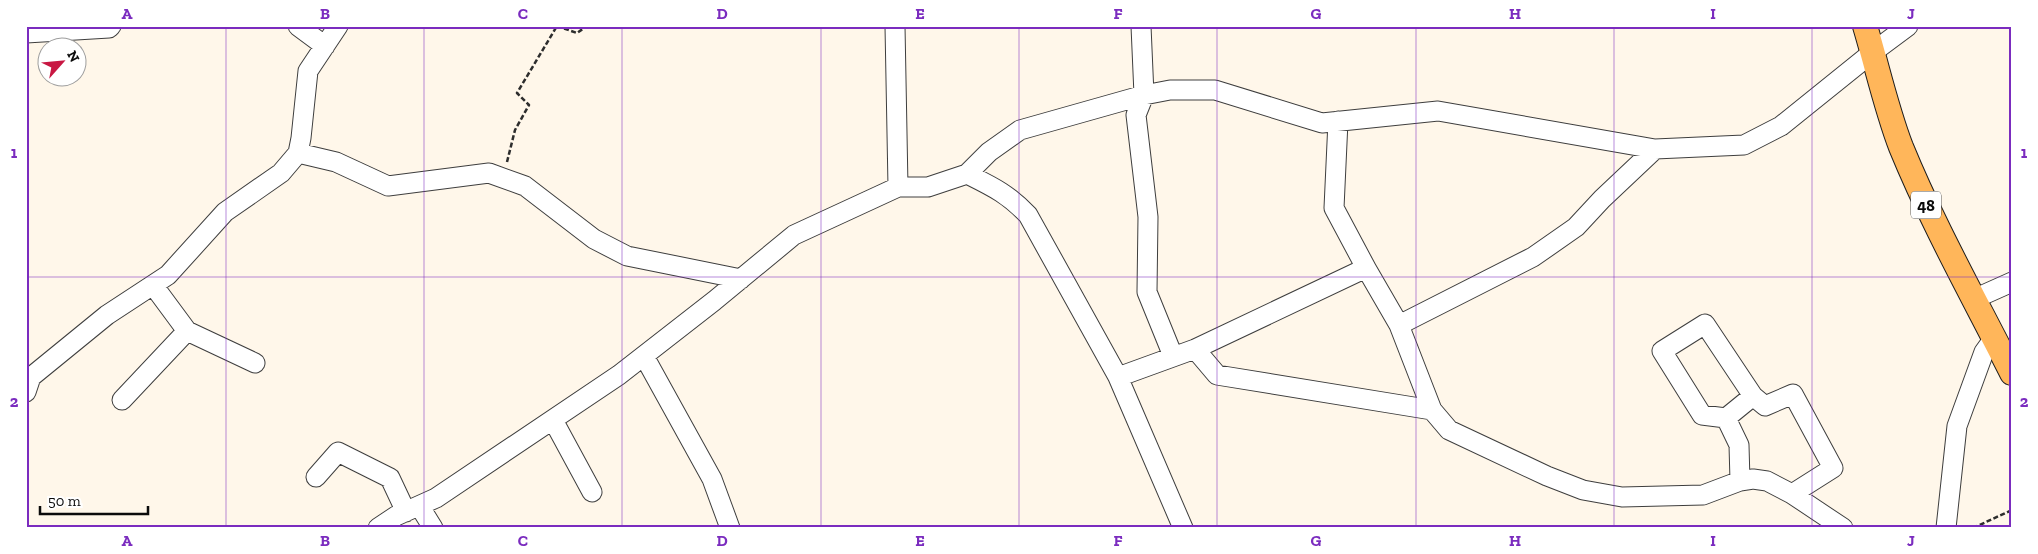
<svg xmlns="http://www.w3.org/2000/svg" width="2038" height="554" viewBox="0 0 2038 554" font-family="'Zilla Slab',serif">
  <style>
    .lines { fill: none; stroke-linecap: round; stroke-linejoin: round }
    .minor-casing { stroke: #3e3e3e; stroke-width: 21 }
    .major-casing { stroke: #1c1c1c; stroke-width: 26 }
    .path { stroke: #2d2d2d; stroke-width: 2.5; stroke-dasharray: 5 2.5; stroke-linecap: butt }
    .minor { stroke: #fff; stroke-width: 19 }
    .major { stroke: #ffb65a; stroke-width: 24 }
    .grid { fill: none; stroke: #7b2cbf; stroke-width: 1; stroke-opacity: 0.55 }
    .labels { text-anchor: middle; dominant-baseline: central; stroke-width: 5; stroke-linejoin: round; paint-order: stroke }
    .shield { fill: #fff; stroke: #545454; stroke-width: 1 }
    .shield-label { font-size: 16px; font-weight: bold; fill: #0b0b0b }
    .neatline { fill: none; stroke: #7b2cbf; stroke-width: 2 }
    .grid-label { font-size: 16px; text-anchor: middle; font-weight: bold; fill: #7b2cbf }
  </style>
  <rect width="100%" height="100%" fill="#fff7ea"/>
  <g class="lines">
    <defs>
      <path id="minor" d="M298,26L325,46
        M895,26L898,187
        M1141,26L1144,95L1136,115L1148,217L1147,292L1173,356
        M26,33L109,28L111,26
        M1338,121L1334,208L1366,268
        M298,153L336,162L388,186L489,173L525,186L594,239L627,256L741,279
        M967,174L989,152L1020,130L1144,95L1170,90H1215L1322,123L1438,111L1655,149L1744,145L1781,126L1873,52L1908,26
        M153,285L187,331L255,363
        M1974,299L2012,282
        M1399,325L1533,257L1576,227L1602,199L1655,149
        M1195,349L1217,375L1432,410
        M644,356L712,479L730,528
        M1118,377L1195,349L1366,268L1399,325L1432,410L1449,430L1547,476L1583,490L1622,497L1703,495L1740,481L1753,479L1767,481L1792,494L1843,528
        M26,392L31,377L107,315L168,275L225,212L281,173L298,153L301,138L308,71L338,26
        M122,400L187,331
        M1726,418L1702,415L1662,351L1705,324L1753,396
        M553,420L592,492
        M316,477L338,452L390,478L406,512
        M1740,481L1739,445L1726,418L1753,396L1765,406L1793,394L1833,468L1792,494
        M420,507L433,528
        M378,528L396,516L436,498L619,375L714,301L794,235L898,187H928L967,174C993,187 1008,194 1028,215L1118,377L1183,528
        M1946,528L1957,426L1984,352L1994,338"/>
      <path id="major" d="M1865,26C1877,66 1886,108 1901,147C1933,225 1974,298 2012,373"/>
    </defs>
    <use href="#minor" class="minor-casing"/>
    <use href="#major" class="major-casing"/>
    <path class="path" d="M557,26L577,33L587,26
      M507,162L515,130L529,105L517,93L557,26
      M1973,528L2012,510"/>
    <use href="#minor" class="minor"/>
    <use href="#major" class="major"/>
  </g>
  <path class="grid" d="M226,26V528M424,26V528M622,26V528M821,26V528M1019,26V528M1217,26V528M1416,26V528M1614,26V528M1812,26V528M26,277H2012"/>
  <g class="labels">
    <rect class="shield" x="1911" y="191.5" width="30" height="27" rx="4"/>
    <g class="shield-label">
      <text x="1926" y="205">48</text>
    </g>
  </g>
  <rect width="2038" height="554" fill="none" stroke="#ffffff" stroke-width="55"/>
  <g transform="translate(62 62) rotate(63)"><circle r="24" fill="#ffffff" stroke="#9d9d9d"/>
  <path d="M0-4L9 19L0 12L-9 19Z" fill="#c81742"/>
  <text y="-8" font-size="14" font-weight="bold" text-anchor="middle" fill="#0b0b0b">N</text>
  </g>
  <path d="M40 506v8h108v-8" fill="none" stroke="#0b0b0b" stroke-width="2.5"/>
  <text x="48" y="506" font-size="15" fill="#0b0b0b" stroke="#ffffff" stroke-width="4" paint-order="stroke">50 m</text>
  <rect x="28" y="28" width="1982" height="498" class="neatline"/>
  <g class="grid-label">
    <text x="127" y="19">A</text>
    <text x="325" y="19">B</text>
    <text x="523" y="19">C</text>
    <text x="722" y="19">D</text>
    <text x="920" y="19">E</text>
    <text x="1118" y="19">F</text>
    <text x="1316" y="19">G</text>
    <text x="1515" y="19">H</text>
    <text x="1713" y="19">I</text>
    <text x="1911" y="19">J</text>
    <text x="14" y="158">1</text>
    <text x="2024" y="158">1</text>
    <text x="14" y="407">2</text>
    <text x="2024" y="407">2</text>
    <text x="127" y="546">A</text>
    <text x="325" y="546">B</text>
    <text x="523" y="546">C</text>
    <text x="722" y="546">D</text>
    <text x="920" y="546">E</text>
    <text x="1118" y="546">F</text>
    <text x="1316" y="546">G</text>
    <text x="1515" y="546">H</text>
    <text x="1713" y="546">I</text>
    <text x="1911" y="546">J</text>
  </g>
</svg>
